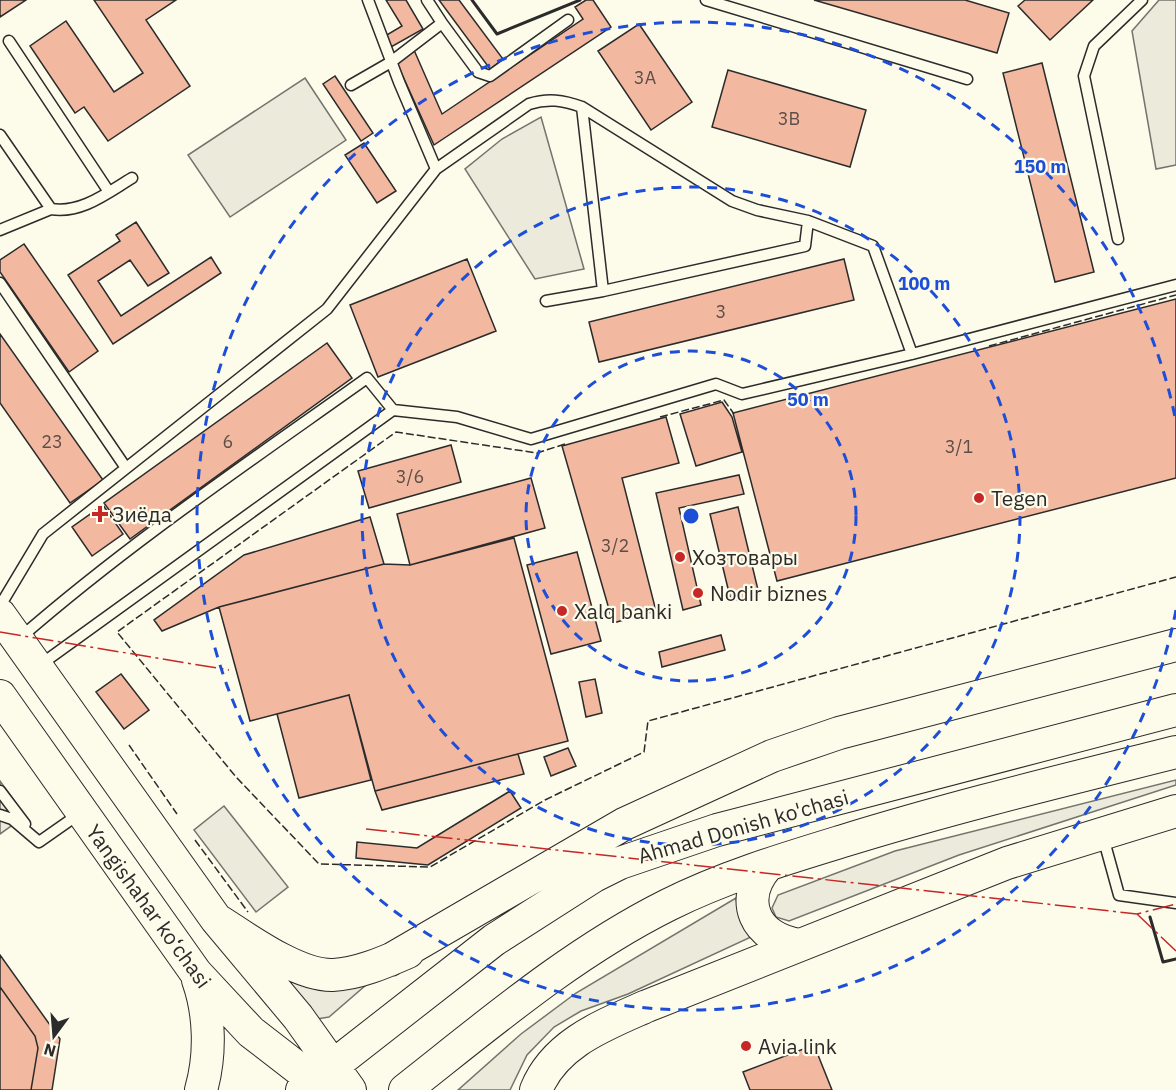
<svg xmlns="http://www.w3.org/2000/svg" width="1176" height="1090" viewBox="0 0 1176 1090" font-family="'IBM Plex Sans',sans-serif">
  <style>
    .green { fill: #ecebdb; stroke: #74746e; stroke-width: 1.5 }
    .parking { fill: #eceadb; stroke: #74746e; stroke-width: 1.5 }
    .building { fill: #f2b8a0; stroke: #2b2b2b; stroke-width: 1.5 }
    .lines { fill: none; stroke-linecap: round; stroke-linejoin: round }
    .lane-casing { stroke: #2b2b2b; stroke-width: 13 }
    .primary-casing { stroke: #2b2b2b; stroke-width: 34 }
    .lane { stroke: #fdfbea; stroke-width: 10 }
    .primary { stroke: #fdfbea; stroke-width: 32 }
    .fence { stroke: #2b2b2b; stroke-width: 1.5; stroke-dasharray: 8 3; stroke-linecap: butt }
    .wall { stroke: #2b2b2b; stroke-width: 3 }
    .power { stroke: #c62828; stroke-width: 1.5; stroke-dasharray: 21 4.5 3 4.5; stroke-linecap: butt }
    .ring { fill: none; stroke: #1d4ed8; stroke-width: 3; stroke-dasharray: 10 8 }
    .poi-dot { fill: #c62828; stroke: #fdfbea; stroke-width: 2 }
    .labels { text-anchor: middle; dominant-baseline: central; stroke-width: 4.5; stroke-linejoin: round; paint-order: stroke }
    .number-label { font-size: 18px; fill: #5d4e48 }
    .poi-label { font-size: 21px; fill: #2b2b2b; stroke: #fdfbea; text-anchor: start }
    .street-label { font-size: 21px; fill: #2b2b2b; stroke: #fdfbea }
    .centre { fill: #1d4ed8; stroke: #fdfbea; stroke-width: 3 }
    .ring-label { font-size: 18px; text-anchor: middle; font-weight: bold; fill: #1d4ed8; stroke: #fdfbea; stroke-width: 4.5; stroke-linejoin: round; paint-order: stroke }
  </style>
  <rect width="100%" height="100%" fill="#fdfbea"/>
  <path class="green" d="M305,78L346,140L230,217L188,155Z
    M1176,780V785L959,855L789,921L776,917L772,908L778,895L895,851Z
    M224,806L288,887L256,912L194,830Z
    M736,898L740,920L751,937L628,994L581,1011L554,1027L527,1055L510,1090H458L521,1034L576,993Z
    M281,973L366,985L329,1017L317,1019Z"/>
  <path class="parking" d="M1159,0H1176V165L1156,169L1132,31Z
    M541,117L584,269L535,279L465,169L502,139Z
    M0,781L25,816L0,834Z"/>
  <path class="building" d="M0,0H26L0,17Z
    M94,0H176L146,20L190,86L108,141L84,107L75,113L30,46L66,21L114,92L143,73Z
    M386,0H406L423,29L391,47L385,36L402,26Z
    M439,0H459L503,59L490,69Z
    M586,0H593L611,27L434,145L396,61L414,50L442,114L583,19L575,7Z
    M814,0H965L1009,13L997,53Z
    M1025,0H1093L1050,40L1018,6Z
    M639,24L692,102L651,130L598,51Z
    M1042,63L1094,272L1055,282L1003,73Z
    M728,70L866,110L850,167L712,127Z
    M335,76L373,133L361,141L323,84Z
    M364,143L396,191L377,203L345,155Z
    M136,222L169,273L148,286L130,260L98,281L121,316L211,257L221,273L113,344L68,275L120,241L116,235Z
    M24,244L98,351L69,372L0,272V260Z
    M467,259L496,331L378,377L350,305Z
    M844,259L854,300L599,362L589,322Z
    M1176,299V478L777,581L733,413Z
    M0,334L103,480L70,503L0,403Z
    M327,343L352,378L130,539L104,503Z
    M722,402L732,417L742,452L696,466L680,414Z
    M666,417L679,463L622,478L656,611L613,623L562,446Z
    M451,445L461,482L369,508L358,471Z
    M739,475L744,494L679,508L701,605L683,610L656,493Z
    M531,478L545,528L410,565L397,514Z
    M103,505L123,534L92,556L72,527Z
    M738,507L759,594L731,601L710,514Z
    M370,517L384,564L219,607L162,631L154,620L244,555Z
    M514,538L568,741L375,791L349,695L250,721L219,607L384,564L410,565Z
    M577,552L601,641L551,654L527,565Z
    M721,635L725,650L662,667L659,652Z
    M121,674L149,710L124,729L96,692Z
    M595,679L602,713L586,717L579,682Z
    M349,695L371,780L299,798L277,714Z
    M568,748L576,766L551,776L544,757Z
    M518,754L524,774L382,810L375,791Z
    M510,791L521,808L428,865L356,858L357,842L417,848Z
    M0,955L60,1039L52,1090H31L38,1048L35,1036L0,987Z
    M0,987L35,1036L38,1048L31,1090H0Z
    M814,1045L832,1090H750L743,1072Z"/>
  <g class="lines">
    <defs>
      <path id="lane" d="M368,0L399,82L436,169
        M427,0L442,23
        M706,0L967,79
        M9,41L109,192
        M351,85L391,62L442,23L478,72L490,76L568,20
        M582,107L603,291
        M0,135L51,209C81,214 107,193 132,178
        M0,230L51,209
        M1118,239L1084,76L1094,46L1142,0
        M0,283L126,468
        M546,301L603,291L805,246L808,221
        M0,606L43,534L327,309L436,169L529,104C548,98 563,100 582,107L732,201L757,210L808,221L873,246L912,354
        M20,638C129,543 249,462 367,378L393,410
        M40,665L393,410L457,417L531,439L716,384L742,394L912,354L1176,285
        M0,791L25,824
        M0,815L12,819L39,842L79,814
        M1103,837L1119,895L1176,903"/>
      <path id="primary" d="M0,615L216,919L298,1017L350,1090
        M0,696L196,973L251,1032L326,1090
        M768,865C737,900 755,939 800,945
        M216,919C246,938 297,976 333,975C358,974 385,962 408,952
        M390,960L624,824L772,756L839,733L1176,645
        M198,980C210,1014 211,1055 201,1090
        M302,1090L494,940L594,876L620,863L717,830L1176,710
        M405,1090C489,1024 572,953 668,905C724,877 784,859 843,841C953,807 1065,780 1176,752
        M536,1090C555,1043 604,1025 647,1006L1007,863L1176,811"/>
    </defs>
    <use href="#lane" class="lane-casing"/>
    <use href="#primary" class="primary-casing"/>
    <use href="#lane" class="lane"/>
    <use href="#primary" class="primary"/>
    <path class="fence" d="M989,346L1176,295
      M660,417L724,400L734,414
      M565,444L537,453L396,432L117,632L236,777L319,864L430,867L545,800L644,752L648,721L1176,577
      M129,745L177,814
      M195,840L248,912"/>
    <path class="wall" d="M472,0L497,34L580,0
      M1150,917L1163,962L1176,959"/>
    <path class="power" d="M0,632L229,670
      M366,829L1137,914L1176,904
      M1137,914L1176,951"/>
  </g>
  <g class="ring">
    <circle cx="691" cy="516" r="165"/>
    <circle cx="691" cy="516" r="329"/>
    <path d="M1176 610A494 494 0 1 1 1176 422"/>
  </g>
  <g class="poi-dot">
    <circle cx="979" cy="498" r="6"/>
    <path d="M97 505h6v6h6v6h-6v6h-6v-6h-6v-6h6z"/>
    <circle cx="680" cy="557" r="6"/>
    <circle cx="698" cy="593" r="6"/>
    <circle cx="562" cy="611" r="6"/>
    <circle cx="746" cy="1046" r="6"/>
  </g>
  <g class="labels">
    <g class="number-label">
      <text x="645" y="77">3A</text>
      <text x="789" y="118">3B</text>
      <text x="721" y="311">3</text>
      <text x="52" y="441">23</text>
      <text x="228" y="441">6</text>
      <text x="959" y="446">3/1</text>
      <text x="410" y="476">3/6</text>
      <text x="615" y="545">3/2</text>
    </g>
    <g class="poi-label">
      <text x="991" y="498">Tegen</text>
      <text x="112" y="514">Зиёда</text>
      <text x="692" y="557">Хозтовары</text>
      <text x="710" y="593">Nodir biznes</text>
      <text x="574" y="611">Xalq banki</text>
      <text x="758" y="1046">Avia link</text>
    </g>
    <g class="street-label">
      <text transform="translate(743 826) rotate(-16)">Ahmad Donish ko'chasi</text>
      <text transform="translate(149 906) rotate(54)">Yangishahar ko‘chasi</text>
    </g>
  </g>
  <circle cx="691" cy="516" r="9" class="centre"/>
  <g class="ring-label">
    <text x="1040" y="173">150 m</text>
    <text x="924" y="290">100 m</text>
    <text x="808" y="406">50 m</text>
  </g>
  <g transform="translate(54 1036) rotate(196)" stroke="#fdfbea" stroke-width="4.5" paint-order="stroke">
  <path d="M0-4.5L10 22L0 15L-10 22Z" fill="#2b2b2b"/>
  <text y="-9" font-size="16" font-weight="bold" text-anchor="middle" fill="#2b2b2b">N</text>
  </g>
</svg>
